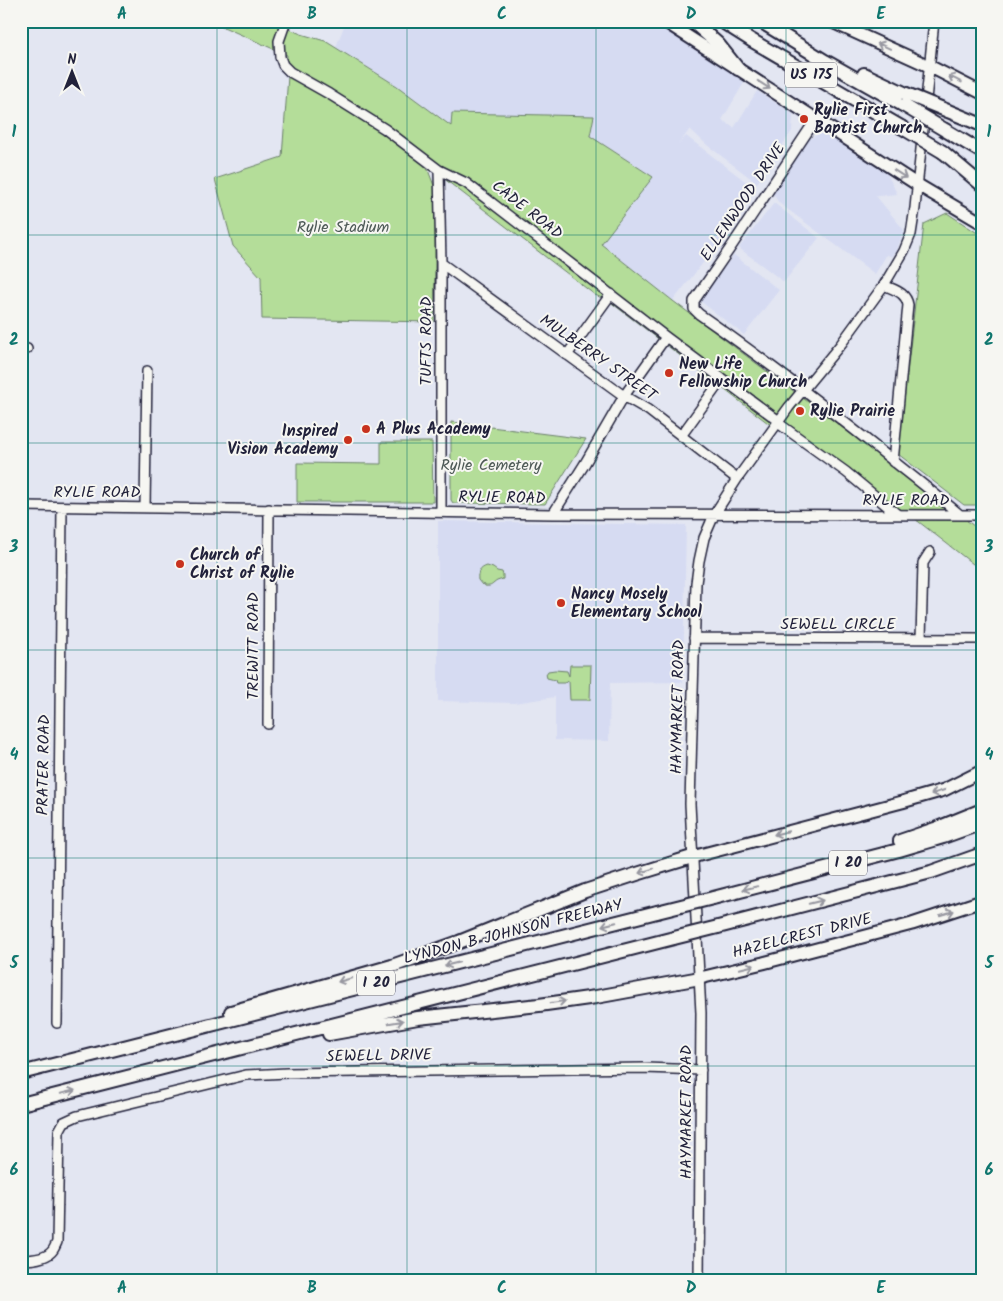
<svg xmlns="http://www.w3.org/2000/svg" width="1003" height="1301" viewBox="0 0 1003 1301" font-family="Kalam,sans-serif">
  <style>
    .built { fill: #d6dbf2 }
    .green { fill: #b4dd99; stroke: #6b806a }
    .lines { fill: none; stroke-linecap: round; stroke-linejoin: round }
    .minor-casing { stroke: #22223b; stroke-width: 12 }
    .major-casing { stroke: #22223b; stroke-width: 15 }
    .highway-casing { stroke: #22223b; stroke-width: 16 }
    .minor { stroke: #f6f6f2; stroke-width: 9 }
    .major { stroke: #f6f6f2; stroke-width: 11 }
    .highway { stroke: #f6f6f2; stroke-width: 12 }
    .highway-bridge-casing { stroke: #22223b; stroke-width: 16; stroke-linecap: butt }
    .highway-bridge { stroke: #f6f6f2; stroke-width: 12 }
    .oneway { stroke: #9797a0 }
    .grid { fill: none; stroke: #0f766e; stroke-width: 1; stroke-opacity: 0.55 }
    .poi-dot { fill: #c8321e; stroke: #f6f6f2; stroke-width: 2 }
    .labels { text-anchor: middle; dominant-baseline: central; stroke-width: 4; stroke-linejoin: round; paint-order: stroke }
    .shield { fill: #f6f6f2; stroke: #626272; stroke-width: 1 }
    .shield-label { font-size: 15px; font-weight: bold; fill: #22223b }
    .poi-label { font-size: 16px; font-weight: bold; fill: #22223b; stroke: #f6f6f2; text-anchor: start }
    .street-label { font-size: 16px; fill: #22223b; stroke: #f6f6f2 }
    .park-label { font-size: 16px; fill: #4e5a57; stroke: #f6f6f2 }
    .neatline { fill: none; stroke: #0f766e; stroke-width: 2 }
    .grid-label { font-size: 16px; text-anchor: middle; font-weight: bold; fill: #0f766e }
  </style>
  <rect width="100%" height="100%" fill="#e3e6f2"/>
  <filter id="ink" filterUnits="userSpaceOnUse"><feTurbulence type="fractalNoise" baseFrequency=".02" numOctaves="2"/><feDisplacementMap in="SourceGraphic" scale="10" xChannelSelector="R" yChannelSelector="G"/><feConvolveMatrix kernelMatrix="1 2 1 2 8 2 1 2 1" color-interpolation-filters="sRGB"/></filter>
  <g filter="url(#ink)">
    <path class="built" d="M346,21H655L745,81L722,120L734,128L757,91L793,114L792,131L757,183L707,145L690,129L678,145L686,136L753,187L724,236L673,301L601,244L653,177L590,136L594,116L452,113V126L397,86L336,47Z
      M825,131L886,171L897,194L876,196L904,230L897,250L891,257L887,254L875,274L779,203L772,192L809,139Z
      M774,203L819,238L784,282L739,248Z
      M734,255L779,290L744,335L699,300Z
      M438,521L686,525L683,682L610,683L609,741L555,740V697L514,703L438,701Z"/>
    <path class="green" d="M210,21H270L301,34L325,41L397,86L451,126L452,113L594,116L590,136L653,177L601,244L673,301L982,532V571L919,522L768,423L609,301L595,295L421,161L428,170L436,191L434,322L262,319L261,277L233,246L215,179L282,157L288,76L286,75L287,55Z
      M947,213L982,236V505H964L898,454L924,224Z
      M451,422L586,439L545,504L453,503L451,500Z
      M381,442H432L433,502H297V463L381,464Z
      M487,566L493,568L497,571L502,572L503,575V579C501,580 499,580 497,581C492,584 492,587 485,586L484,584L482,585L478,580C477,573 480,568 487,566Z
      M570,665H591L590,700H570L569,681L564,683H556L555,680L547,678L546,674L548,671L555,670L567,671L569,676Z"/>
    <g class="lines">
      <defs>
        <path id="minor" d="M286,21L279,41L280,57L283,65L290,72L329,94L385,129L439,170L466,183L666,337L779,421
          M816,119L731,247L694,301V309L699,314C760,356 818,401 876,447C904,470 932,491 959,514
          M439,170L441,263V512
          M441,263L624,396L648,410L737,479
          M884,285C894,290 906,292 908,305L893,462
          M21,348L27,349
          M567,355L611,294
          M778,423L846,472L898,515
          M681,436L722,379
          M21,506L553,514L982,515
          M145,507L147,371
          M553,514L584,465L624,396L666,337
          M694,638L982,639
          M921,639L923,563L930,552
          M268,724L269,509
          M57,1023L62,507
          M21,1260C31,1260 47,1259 53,1250C55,1247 56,1244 57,1242L59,1131L64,1122L77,1116L246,1075L287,1073L645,1068L701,1070
          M699,1280L701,1013L690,804L696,583L699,561L704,538L714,515L737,479L789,407L841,344L884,285L904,251L911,234L915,208L934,21"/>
        <path id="major" d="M664,21L918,185L982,223
          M830,21L929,66L982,93
          M692,857L902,802L944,790L982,771
          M700,978L763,963L912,924L982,901"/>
        <path id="highway" d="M692,21L718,44L738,69
          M721,21L751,40L901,127
          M760,21L825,61L903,105
          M864,74L904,93
          M948,111L982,125
          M945,130L982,152
          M943,152L982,185
          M900,841L935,829L982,810
          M713,898L899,850L943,837L982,823
          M718,927L931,872L982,854
          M231,1012L392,966L459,942L585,891L637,874L692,857
          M329,1034L418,1018L539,1005L596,997L700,978
          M21,1073L657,912
          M21,1104L674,938"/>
      </defs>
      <use href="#minor" class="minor-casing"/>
      <use href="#major" class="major-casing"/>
      <use href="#highway" class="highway-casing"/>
      <use href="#minor" class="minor"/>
      <use href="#major" class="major"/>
      <use href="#highway" class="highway"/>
      <defs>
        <path id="highway-bridge" d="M904,93L948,111
          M903,105L945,130
          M901,127L943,152
          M657,912L713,898
          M674,938L718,927"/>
      </defs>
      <use href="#highway-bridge" class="highway-bridge-casing"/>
      <use href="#highway-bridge" class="highway-bridge"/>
    </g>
    <defs><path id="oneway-shaft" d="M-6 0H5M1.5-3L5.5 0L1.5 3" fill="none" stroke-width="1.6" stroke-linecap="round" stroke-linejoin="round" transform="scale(1.25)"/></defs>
    <g class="oneway">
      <use href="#oneway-shaft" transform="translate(884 46) rotate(-156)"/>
      <use href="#oneway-shaft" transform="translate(955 79) rotate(-153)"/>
      <use href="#oneway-shaft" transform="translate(764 85) rotate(33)"/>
      <use href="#oneway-shaft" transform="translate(900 174) rotate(33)"/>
      <use href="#oneway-shaft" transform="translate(938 792) rotate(162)"/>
      <use href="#oneway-shaft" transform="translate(781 833) rotate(166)"/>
      <use href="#oneway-shaft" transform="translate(646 871) rotate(163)"/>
      <use href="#oneway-shaft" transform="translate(750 888) rotate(166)"/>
      <use href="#oneway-shaft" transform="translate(816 902) rotate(-14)"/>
      <use href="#oneway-shaft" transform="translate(947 913) rotate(-17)"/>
      <use href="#oneway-shaft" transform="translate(609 924) rotate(166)"/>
      <use href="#oneway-shaft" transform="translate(452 964) rotate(166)"/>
      <use href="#oneway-shaft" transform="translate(747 967) rotate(-13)"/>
      <use href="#oneway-shaft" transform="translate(345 980) rotate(164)"/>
      <use href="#oneway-shaft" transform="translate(558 1002) rotate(-8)"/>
      <use href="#oneway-shaft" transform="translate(396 1022) rotate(-10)"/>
      <use href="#oneway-shaft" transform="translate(68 1092) rotate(-14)"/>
    </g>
  </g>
  <path class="grid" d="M217,21V1280M407,21V1280M596,21V1280M786,21V1280M21,235H982M21,443H982M21,650H982M21,858H982M21,1066H982"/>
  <g class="poi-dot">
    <circle cx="804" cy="119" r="5"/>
    <circle cx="669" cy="373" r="5"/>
    <circle cx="800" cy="411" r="5"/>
    <circle cx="366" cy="429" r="5"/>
    <circle cx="348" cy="440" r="5"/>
    <circle cx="180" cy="564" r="5"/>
    <circle cx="561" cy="603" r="5"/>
  </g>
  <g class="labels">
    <g class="shield">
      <rect x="785" y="62.5" width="52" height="25" rx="4"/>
      <rect x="829" y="850.5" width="38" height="25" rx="4"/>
      <rect x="357" y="970.5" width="38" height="25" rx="4"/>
    </g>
    <g class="shield-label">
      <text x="811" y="75">US 175</text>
      <text x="848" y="863">I 20</text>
      <text x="376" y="983">I 20</text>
    </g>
    <g class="poi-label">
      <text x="814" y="110">Rylie First<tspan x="814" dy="18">Baptist Church</tspan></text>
      <text x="679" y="364">New Life<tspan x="679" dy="18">Fellowship Church</tspan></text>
      <text x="810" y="411">Rylie Prairie</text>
      <text x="376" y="429">A Plus Academy</text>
      <text x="338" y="431" text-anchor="end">Inspired<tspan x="338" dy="18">Vision Academy</tspan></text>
      <text x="190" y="555">Church of<tspan x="190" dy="18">Christ of Rylie</tspan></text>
      <text x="571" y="594">Nancy Mosely<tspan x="571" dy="18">Elementary School</tspan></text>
    </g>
    <g class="street-label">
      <text transform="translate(743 202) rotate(-56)">ELLENWOOD DRIVE</text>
      <text transform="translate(527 210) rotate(38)">CADE ROAD</text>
      <text transform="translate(426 341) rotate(-90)">TUFTS ROAD</text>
      <text transform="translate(598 358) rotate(35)">MULBERRY STREET</text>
      <text x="97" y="492">RYLIE ROAD</text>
      <text transform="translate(502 498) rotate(1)">RYLIE ROAD</text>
      <text x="906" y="500">RYLIE ROAD</text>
      <text x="838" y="624">SEWELL CIRCLE</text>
      <text transform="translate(253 646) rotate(-90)">TREWITT ROAD</text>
      <text transform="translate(678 707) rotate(-89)">HAYMARKET ROAD</text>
      <text transform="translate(44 765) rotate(-89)">PRATER ROAD</text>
      <text transform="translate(513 932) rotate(-14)">LYNDON B JOHNSON FREEWAY</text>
      <text transform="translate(802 936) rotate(-14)">HAZELCREST DRIVE</text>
      <text transform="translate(379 1056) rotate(-1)">SEWELL DRIVE</text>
      <text transform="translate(686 1112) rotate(-90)">HAYMARKET ROAD</text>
    </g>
    <g class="park-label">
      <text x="343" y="227">Rylie Stadium</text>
      <text x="491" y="465">Rylie Cemetery</text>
    </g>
  </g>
  <rect width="1003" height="1301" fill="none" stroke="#f6f6f2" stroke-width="55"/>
  <g transform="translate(72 72)" stroke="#f6f6f2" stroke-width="4" paint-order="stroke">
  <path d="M0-4L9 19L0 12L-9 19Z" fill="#22223b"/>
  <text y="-8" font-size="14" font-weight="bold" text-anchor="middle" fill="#22223b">N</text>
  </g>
  <rect x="28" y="28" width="948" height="1246" class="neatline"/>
  <g class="grid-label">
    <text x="122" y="19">A</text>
    <text x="312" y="19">B</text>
    <text x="502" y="19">C</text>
    <text x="691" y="19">D</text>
    <text x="881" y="19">E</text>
    <text x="14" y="137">1</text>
    <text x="989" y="137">1</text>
    <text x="14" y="345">2</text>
    <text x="989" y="345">2</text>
    <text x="14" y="552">3</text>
    <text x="989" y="552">3</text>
    <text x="14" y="760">4</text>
    <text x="989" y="760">4</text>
    <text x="14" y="968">5</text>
    <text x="989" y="968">5</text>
    <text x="14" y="1175">6</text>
    <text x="989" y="1175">6</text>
    <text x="122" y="1293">A</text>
    <text x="312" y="1293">B</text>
    <text x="502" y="1293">C</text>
    <text x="691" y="1293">D</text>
    <text x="881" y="1293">E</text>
  </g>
</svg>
